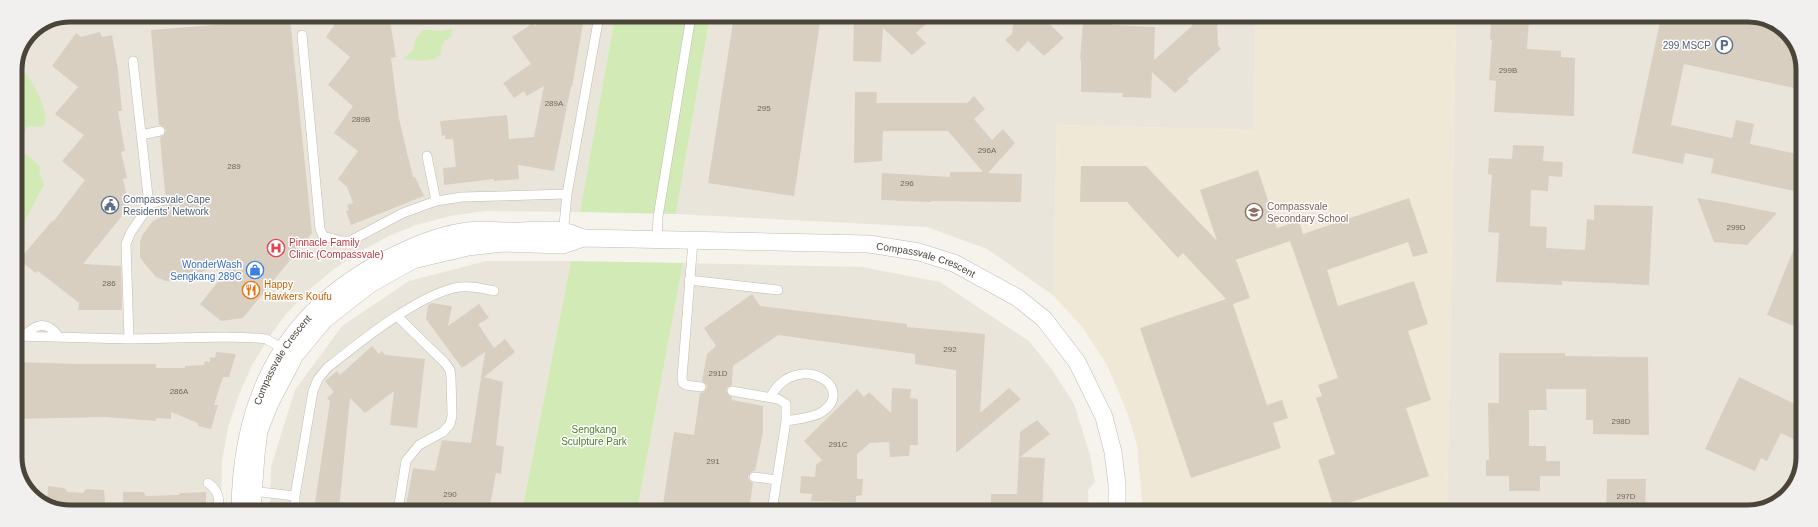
<svg xmlns="http://www.w3.org/2000/svg" width="1818" height="527" viewBox="0 0 1818 527" font-family="Arial,sans-serif">
  <style>
    .residential { fill: #eae5da }
    .education { fill: #efe8d6 }
    .green { fill: #d2eab5 }
    .building { fill: #d8cfc1 }
    .lines { fill: none; stroke-linecap: round; stroke-linejoin: round }
    .lane-casing { stroke: #c2bbae; stroke-width: 10 }
    .street-casing { stroke: #c2bbae; stroke-width: 18 }
    .lane { stroke: #fff; stroke-width: 9 }
    .street { stroke: #fff; stroke-width: 17 }
    .labels { text-anchor: middle; dominant-baseline: central; stroke-width: 3; stroke-linejoin: round; paint-order: stroke }
    .number-label { font-size: 8px; fill: #6e675b }
    .service-label { font-size: 10px; fill: #4e5e75; stroke: #fff; text-anchor: end }
    .education-label { font-size: 10px; fill: #785e54; stroke: #fff; text-anchor: start }
    .health-label { font-size: 10px; fill: #be3a42; stroke: #fff; text-anchor: start }
    .street-label { font-size: 10px; fill: #4b4439; stroke: #fff }
    .shop-label { font-size: 10px; fill: #366cbe; stroke: #fff; text-anchor: end }
    .food-label { font-size: 10px; fill: #c56008; stroke: #fff; text-anchor: start }
    .park-label { font-size: 10px; fill: #4a7f2a; stroke: #fff }
    .rim { fill: none; stroke: #4b4439; stroke-width: 5 }
  </style>
  <rect width="100%" height="100%" fill="#f6f3ec"/>
  <path class="residential" d="M70,15L615,16L580,212L485,211L450,216L416,225L389,236L361,251L334,269L309,290L286,314L270,336L252,365L238,397L228,428L222,461L221,510H56L29,493L15,461V70L31,31Z
    M710,16H1256L1254,130L1057,125L1053,295L987,249L927,227L676,214Z
    M1456,16L1762,17L1789,34L1803,66L1801,471L1782,500L1748,512H1447Z
    M486,261H571L522,511L270,510L271,467L295,390L342,326L409,281Z
    M683,263L862,267L940,282L1029,341L1053,371L1074,404L1090,455L1095,482L1088,490L1089,511H637Z"/>
  <path class="education" d="M1256,16H1456L1447,512L1143,511L1137,445L1127,412L1107,365L1083,328L1053,295L1057,125L1254,130Z"/>
  <path class="green" d="M615,16H710L676,214L580,212Z
    M452,28L451,37C443,41 441,45 441,54C431,64 417,60 403,59L413,50L417,36L423,30C436,29 438,34 452,28Z
    M19,68C30,72 52,117 44,125C40,129 31,125 26,127V131H22L20,124L15,121V70Z
    M25,153L41,167L39,171L44,184L21,229L15,233V155Z
    M571,261L683,263L637,511H522Z"/>
  <path class="building" d="M341,15H389L396,57L391,58L399,119L413,177H415L424,196L351,225L346,211L349,210L347,205L353,203L347,187L338,179L358,151L334,133L353,106L328,85L350,57L326,37Z
    M734,16H821L794,196L708,183Z
    M854,16H935L916,33L926,43L912,55L883,28L881,62L853,61Z
    M1014,16H1041L1064,38L1044,56L1028,41L1018,52L1005,40L1012,34Z
    M1191,16H1217L1218,45L1221,49L1187,79L1189,81L1175,93L1152,72L1151,98L1122,97L1123,93L1081,92V58L1080,60L1083,21H1112V25L1155,27L1154,60L1192,26Z
    M1506,17H1529L1527,49L1561,51V57L1575,58L1574,116L1494,112L1496,81L1489,80L1492,40L1490,39L1491,23H1506Z
    M1661,17H1762L1789,34L1803,66V90L1684,64L1671,125L1732,138L1736,120L1754,124L1750,144L1802,155V183H1801L1799,192L1711,173L1714,159L1685,153L1683,164L1632,153Z
    M546,18L583,24L572,87L571,86L554,171L518,165L519,179L494,181V179L444,185L443,168L456,167L453,139H445V135L442,136L440,121L507,115L509,139L534,137L544,86L527,96L524,91L514,98L503,83L531,64L512,37L533,23L535,26Z
    M290,19L312,233L243,318L221,321L200,304L236,260L175,281H166L156,277L140,258V242L143,234L153,221L167,214L166,206L171,201L170,196L165,194L160,137L164,135L166,130L164,127L159,125L151,30Z
    M100,32L102,37L112,35L118,70L122,111H118L125,151L121,152L127,178L123,179L129,206L121,215L122,216L83,264L121,266L122,310H78L79,303L38,271L36,273L19,260L52,221L53,222L85,180L62,161L84,135L55,114L78,87L52,66L76,33L81,37Z
    M855,92H877L876,103H967L974,96L985,109L974,119L992,140L1003,129L1015,143L988,173L1022,174L1021,202L931,201V202L881,200L882,173L950,177V172H983L948,131H883L882,161L854,163Z
    M1513,145L1544,146L1543,161L1563,162L1562,177L1549,176L1548,191L1531,190L1530,226L1547,227L1546,248L1585,250L1587,219L1594,220V205L1653,206L1649,285L1562,281V285L1496,282L1499,233L1488,232L1492,175L1488,174L1489,158L1512,159Z
    M1081,166H1146L1217,241L1200,190L1258,170L1277,228L1299,221L1303,234L1409,198L1428,253L1413,257L1408,242L1327,270L1338,306L1414,281L1428,324L1408,331L1431,400L1406,408L1429,476L1334,508L1318,460L1335,454L1316,398L1322,396L1318,385L1338,378L1290,241L1235,260L1237,262L1250,298L1233,304L1267,405L1282,400L1288,418L1273,423L1281,448L1191,478L1140,328L1226,299L1183,253L1178,258L1127,202H1080Z
    M1697,198L1722,202L1777,213L1747,245L1714,242Z
    M1801,231H1802V329L1767,315Z
    M752,294L760,306L907,324V327L985,334L980,413L1009,388L1021,399L956,453V370L915,364V354L778,335L733,366L732,385L728,387L726,390L728,395L732,397V400L763,406V432L755,471L751,472L748,476L749,480L753,483L749,511H662L674,432L694,435L700,393L704,392L707,388L706,384L702,381L707,354L716,346L704,328Z
    M432,303L452,306L448,326L479,304L489,318L478,324L494,348L505,339L515,352L484,377L503,382L496,445L504,447L501,474L496,473L489,511H405L413,468L435,471L442,440L471,443L485,352L462,368L426,319L428,305Z
    M372,346L379,354L382,351L385,355L425,359L417,428L390,425L394,391L365,413L350,398L339,510H314L330,401L327,398L334,392L325,381L337,371L340,375Z
    M216,352L236,354L229,377H223L214,405H218L211,429L198,426V423L171,412V419L156,418V421L106,417L15,419V362L77,364H156V368H185V366L204,365L205,361L210,362V357L215,358Z
    M1499,353H1565V356L1648,357L1649,435L1593,434V420H1586V389H1546L1547,410H1529V446H1546V461H1560V476H1540V491H1509V476H1486V460H1489L1488,403H1499Z
    M1739,377L1801,407V443L1781,433L1767,461L1761,458L1755,471L1705,449Z
    M892,388L911,389L910,398L918,399V445H910L909,456L890,457L889,442L870,443L857,454V479H863L862,495L856,496V502L811,501L812,494L800,493L801,476L815,477L816,465L822,460L804,441L857,389L864,397L869,392L891,413Z
    M1037,420L1050,434L1020,457L1045,458L1042,511H991V494H1017L1020,432Z
    M1607,479H1646L1645,512H1606Z
    M48,486L64,488L68,492L83,493L86,489L104,490L105,502L91,510H56L47,505Z
    M123,492H143L146,496L179,495L180,493L206,492V510H129L127,506H123Z"/>
  <g class="lines">
    <defs>
      <path id="lane" d="M302,35L320,229L323,236L341,241H350L403,213L436,201L462,197L567,194
        M141,135L160,131
        M427,156L436,201
        M146,205L165,200
        M563,235L567,194L599,16
        M657,239L658,217L691,16
        M693,241L682,378L683,383L686,385L701,387
        M689,280L778,290
        M397,316L445,363L450,370L451,377L452,416L450,424L443,432L419,445L406,461L398,511
        M15,336L129,339L225,337L257,338L266,339L287,351
        M24,336C36,324 47,320 58,336
        M129,339L126,244L131,232L144,213L148,196L133,61
        M732,391L778,399L786,404V421L772,511
        M770,397C773,393 775,389 779,385C808,356 855,390 822,412C813,418 797,419 786,421
        M754,477L777,480
        M208,483C219,491 219,498 219,510
        M251,491L295,496
        M295,510V496L313,391L318,379L327,368C360,342 414,298 454,288C467,285 481,288 494,291"/>
      <g id="street">
        <path id="s1" d="M240,510C241,404 280,318 376,265C407,248 442,232 478,230C488,230 498,231 508,231C525,232 547,228 563,231C569,232 576,236 583,238"/>
        <path id="s2" d="M252,510L256,455L259,431L270,403L295,355L324,320L370,284L413,260L468,247L503,243L563,245L583,238L869,244L919,252L954,263L1018,298L1044,319L1077,362L1104,417L1113,452L1117,484V511"/>
      </g>
    </defs>
    <use href="#lane" class="lane-casing"/>
    <use href="#street" class="street-casing"/>
    <use href="#lane" class="lane"/>
    <use href="#street" class="street"/>
  </g>
  <defs>
    <symbol id="parking-ring" viewBox="-11 -11 22 22"><circle r="9.5" fill="#fff" stroke="#5c6f8a" stroke-width="1.5"/><path d="M-3.5-5.5H1a3.5 3.5 0 0 1 0 7H-1V5.5H-3.5ZM-1-3.4V-.6H.8a1.4 1.4 0 0 0 0-2.8Z" fill="#5c6f8a"/></symbol>
    <symbol id="civic-ring" viewBox="-11 -11 22 22"><circle r="9.5" fill="#fff" stroke="#5c6f8a" stroke-width="1.5"/><path d="M-.6-6.5H3V-4.5H.6V-3L4-1V1h2V6H-6V1h2V-1L-.6-3ZM-1.2 2.5V6h2.4V2.5Z" fill="#5c6f8a"/></symbol>
    <symbol id="school-ring" viewBox="-11 -11 22 22"><circle r="9.5" fill="#fff" stroke="#8d6e63" stroke-width="1.5"/><path d="M0-5L7-2L0 1L-7-2ZM-4 1L0 2.5L4 1V4Q0 6-4 4Z" fill="#8d6e63"/></symbol>
    <symbol id="hospital-ring" viewBox="-11 -11 22 22"><circle r="9.5" fill="#fff" stroke="#e0444e" stroke-width="1.5"/><path d="M-5-5h3v3.5h4V-5h3V5h-3V1.5h-4V5h-3Z" fill="#e0444e"/></symbol>
    <symbol id="shop-ring" viewBox="-11 -11 22 22"><circle r="9.5" fill="#fff" stroke="#3f7fe0" stroke-width="1.5"/><path d="M-5-2.5h2.3a2.7 3.5 0 0 1 5.4 0H5L5.5 6h-11ZM-1.5-2.5h3a1.5 2.3 0 0 0-3 0Z" fill="#3f7fe0"/></symbol>
    <symbol id="restaurant-ring" viewBox="-11 -11 22 22"><circle r="9.5" fill="#fff" stroke="#e8710a" stroke-width="1.5"/><path d="M-5-6h1v4h1v-4h1v4h1v-4h1v5L-1.5 .5V6h-2V.5L-5-1ZM5-6V6H3V1.5H1.5Q1.5-4 5-6Z" fill="#e8710a"/></symbol>
  </defs>
  <g fill-rule="evenodd">
    <use href="#parking-ring" x="1714" y="35" width="20" height="20"/>
    <use href="#civic-ring" x="100" y="195" width="20" height="20"/>
    <use href="#school-ring" x="1244" y="202" width="20" height="20"/>
    <use href="#hospital-ring" x="266" y="238" width="20" height="20"/>
    <use href="#shop-ring" x="245" y="260" width="20" height="20"/>
    <use href="#restaurant-ring" x="241" y="280" width="20" height="20"/>
  </g>
  <g class="labels">
    <g class="number-label">
      <text x="1508" y="70">299B</text>
      <text x="554" y="103">289A</text>
      <text x="764" y="108">295</text>
      <text x="361" y="119">289B</text>
      <text x="987" y="150">296A</text>
      <text x="234" y="166">289</text>
      <text x="907" y="183">296</text>
      <text x="1736" y="227">299D</text>
      <text x="109" y="283">286</text>
      <text x="950" y="349">292</text>
      <text x="718" y="373">291D</text>
      <text x="179" y="391">286A</text>
      <text x="1621" y="421">298D</text>
      <text x="838" y="444">291C</text>
      <text x="713" y="461">291</text>
      <text x="450" y="494">290</text>
      <text x="1626" y="496">297D</text>
    </g>
    <g class="service-label">
      <text x="1711" y="45">299 MSCP</text>
      <text x="123" y="199" text-anchor="start">Compassvale Cape<tspan x="123" dy="12">Residents' Network</tspan></text>
    </g>
    <g class="education-label">
      <text x="1267" y="206">Compassvale<tspan x="1267" dy="12">Secondary School</tspan></text>
    </g>
    <g class="health-label">
      <text x="289" y="242">Pinnacle Family<tspan x="289" dy="12">Clinic (Compassvale)</tspan></text>
    </g>
    <g class="street-label">
      <text stroke="none"><textPath href="#s2" startOffset="835">Compassvale Crescent</textPath></text>
      <text stroke="none"><textPath href="#s1" startOffset="159">Compassvale Crescent</textPath></text>
    </g>
    <g class="shop-label">
      <text x="242" y="264">WonderWash<tspan x="242" dy="12">Sengkang 289C</tspan></text>
    </g>
    <g class="food-label">
      <text x="264" y="284">Happy<tspan x="264" dy="12">Hawkers Koufu</tspan></text>
    </g>
    <g class="park-label">
      <text x="594" y="429">Sengkang<tspan x="594" dy="12">Sculpture Park</tspan></text>
    </g>
  </g>
  <path d="M0 0H1818V527H0ZM70 22H1748A48 48 0 0 1 1796 70V457A48 48 0 0 1 1748 505H70A48 48 0 0 1 22 457V70A48 48 0 0 1 70 22Z" fill="#f1f0ef" fill-rule="evenodd"/>
  <path class="rim" d="M70 22H1748A48 48 0 0 1 1796 70V457A48 48 0 0 1 1748 505H70A48 48 0 0 1 22 457V70A48 48 0 0 1 70 22Z"/>
</svg>
